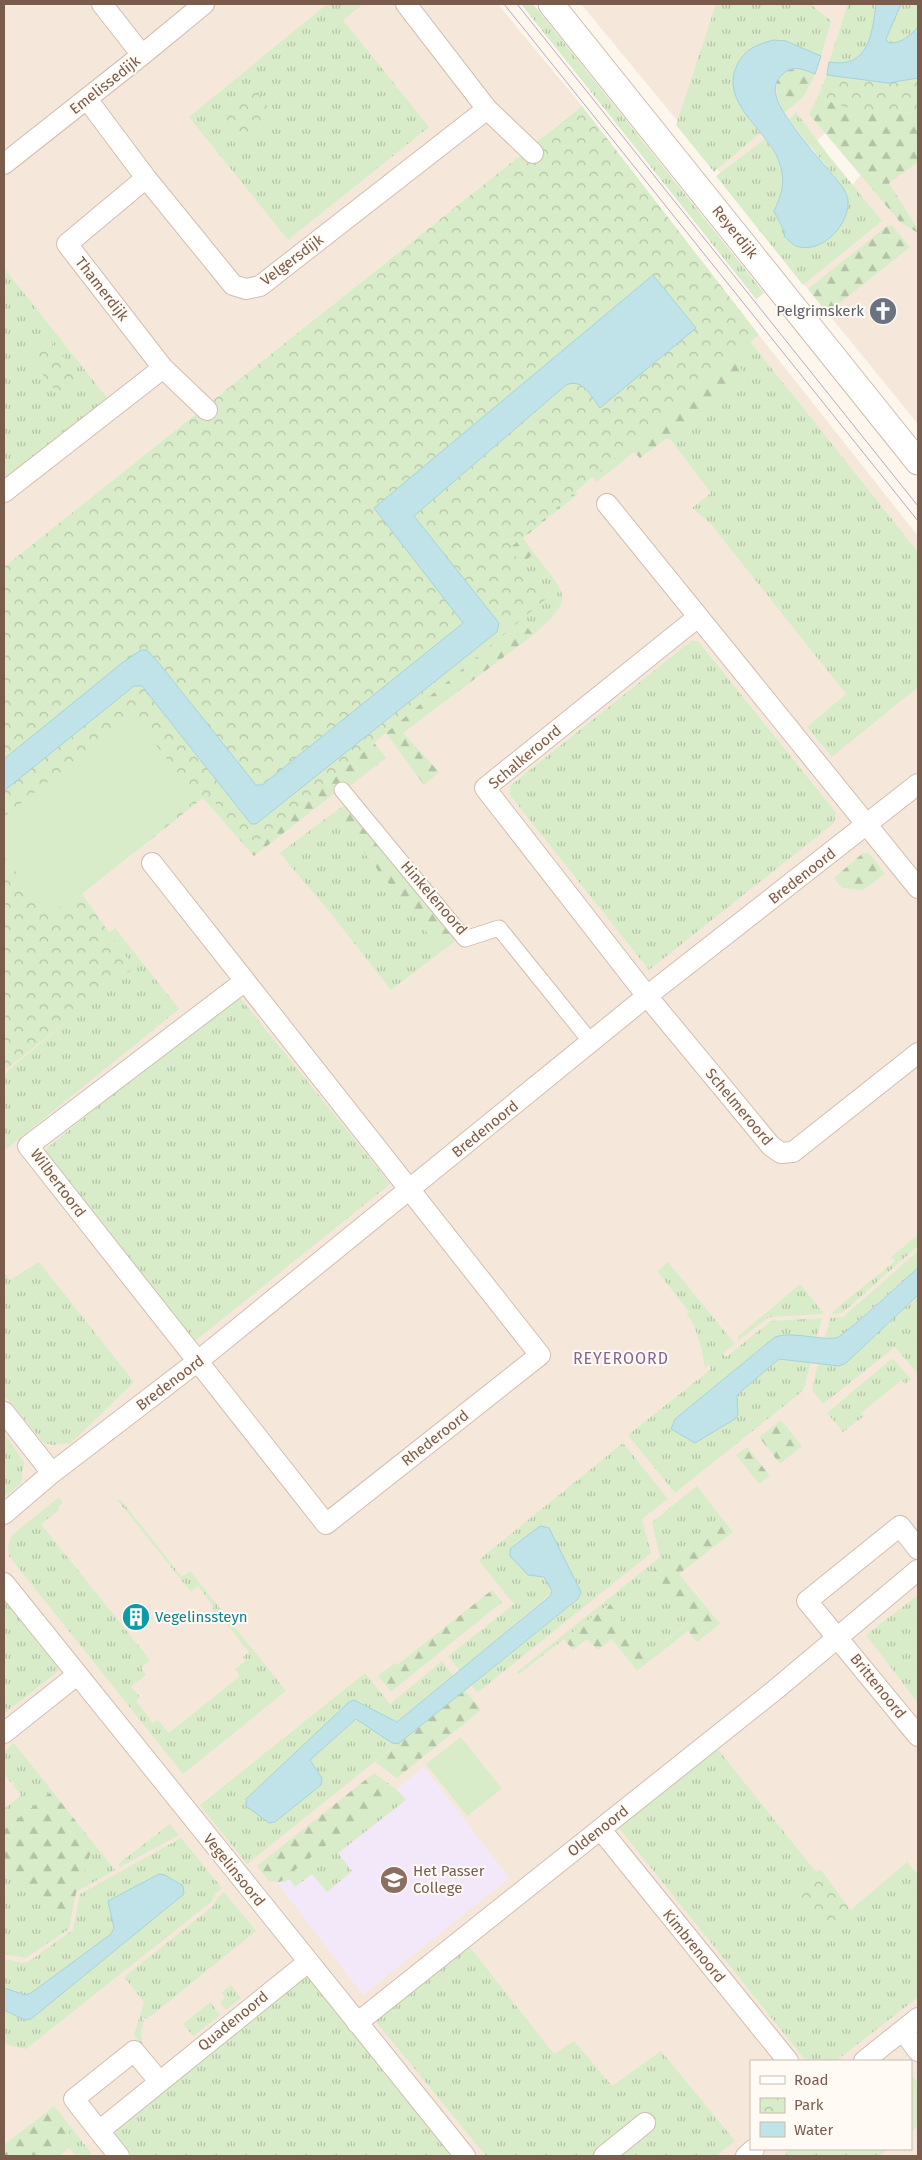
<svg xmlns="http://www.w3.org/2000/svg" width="922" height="2160" viewBox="0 0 922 2160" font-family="'Fira Sans',sans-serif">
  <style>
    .residential { fill: #f5e8da; fill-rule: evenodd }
    .education { fill: #f3e8fa }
    .grass { fill: url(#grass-tufts) }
    .forest { fill: url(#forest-firs) }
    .park { fill: url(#park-crowns) }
    .pitch { fill: #d8ecc9 }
    .water { fill: #bfe3e8; stroke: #a5d3da }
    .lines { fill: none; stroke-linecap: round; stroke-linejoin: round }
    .pedestrian-casing { stroke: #d1beb0; stroke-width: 17 }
    .minor-casing { stroke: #d1beb0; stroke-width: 22 }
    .tertiary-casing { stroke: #d1beb0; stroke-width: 27 }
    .pedestrian { stroke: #fff; stroke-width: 15 }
    .minor { stroke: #fff; stroke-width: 20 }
    .tertiary { stroke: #fff; stroke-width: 25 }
    .tram { stroke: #b9a8c9; stroke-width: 1 }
    .labels { text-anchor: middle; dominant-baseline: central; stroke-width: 4; stroke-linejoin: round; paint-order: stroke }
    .street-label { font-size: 15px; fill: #7a5c4d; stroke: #fffaf3 }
    .worship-label { font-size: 15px; fill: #5b616d; stroke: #fffaf3; text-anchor: end }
    .culture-label { font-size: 15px; fill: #0d838f; stroke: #fffaf3; text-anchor: start }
    .education-label { font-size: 15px; fill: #785e54; stroke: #fffaf3; text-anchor: start }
    .neighbourhood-label { font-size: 16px; letter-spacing: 1px; fill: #846695; stroke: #fffaf3 }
  </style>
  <defs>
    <pattern id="grass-tufts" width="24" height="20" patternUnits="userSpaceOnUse" patternTransform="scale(1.25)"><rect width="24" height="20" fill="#d8ecc9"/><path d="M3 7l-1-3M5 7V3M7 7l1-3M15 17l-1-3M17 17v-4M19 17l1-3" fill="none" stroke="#b4c2a5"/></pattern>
    <pattern id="forest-firs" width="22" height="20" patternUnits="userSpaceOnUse" patternTransform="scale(1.25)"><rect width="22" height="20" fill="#d8ecc9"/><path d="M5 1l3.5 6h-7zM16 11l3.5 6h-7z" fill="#b4c2a5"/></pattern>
    <pattern id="park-crowns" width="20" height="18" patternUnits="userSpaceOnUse" patternTransform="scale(1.25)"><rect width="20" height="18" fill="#d8ecc9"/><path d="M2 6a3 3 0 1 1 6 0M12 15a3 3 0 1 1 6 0" fill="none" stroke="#b4c2a5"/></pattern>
  </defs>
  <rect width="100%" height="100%" fill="#fdf6ec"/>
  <path class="residential" d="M4,4H498L582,106L4,567Z
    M581,4H918V47L747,205Z
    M918,126V424L786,262L872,162Z
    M759,335L918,536V2156H4V1071L82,894L510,548ZM751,2061H911V2149H751Z"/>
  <path class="education" d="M424,1767L509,1878L363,1995L278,1884Z"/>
  <path class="grass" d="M327,4H363L343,20L429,127L288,240L189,117Z
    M521,4H533L764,293L756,299Z
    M716,4H810L831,21L821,56L814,53L738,101L760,133L714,172L676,125Z
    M848,4H876C872,34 869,69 829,62Z
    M901,4H918V27C909,36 903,43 889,43L886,39Z
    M796,112L829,156L882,221L803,285L716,176L765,139L777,157L783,178L779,222L785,233L848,201L844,189L789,119Z
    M4,268L108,399L4,482Z
    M744,334L918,552V687L832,757L807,727L846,694L710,523L692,508L711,493L670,439L747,378L726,349Z
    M534,553C565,595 578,596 533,635L501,591L502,582Z
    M691,641H698L836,813L834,823L649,970L510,795V786Z
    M333,813L442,951L391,990L332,915L280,853Z
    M115,928L179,1009L4,1151V1074L110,985L69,966Z
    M237,994L390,1184L195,1341L46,1152L47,1148Z
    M918,1235V1246L842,1313L834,1314L832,1312L895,1261L891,1257Z
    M918,1251V1268L838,1338H825L830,1318L843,1317Z
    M39,1262L134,1382L71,1443L53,1445L44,1443L4,1395V1272L10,1280Z
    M668,1262L735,1344L723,1353L726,1357L771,1321L822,1318L817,1338L775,1337L675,1419L738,1415L737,1395L777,1360L782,1358L811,1362L804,1389L800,1393L675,1493L628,1435L711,1369L709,1364L705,1368C701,1347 699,1332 687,1314L689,1312L657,1271Z
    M800,1284L824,1314L769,1317L739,1340L737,1337Z
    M918,1295V1374L895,1347L823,1404L812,1390L818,1363L839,1366L846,1363Z
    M891,1359L894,1360L911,1379L905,1384L902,1380L861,1413L864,1416L843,1432L827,1413Z
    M4,1433L24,1462L21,1483L4,1497Z
    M623,1443L668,1499L642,1519L651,1553L477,1693L471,1685L578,1600L581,1592L549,1528L541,1576L548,1583L551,1593L460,1671L448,1656L514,1604L479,1561L480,1559Z
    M697,1486L721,1517L653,1571L690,1621L648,1654L609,1604L519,1674L517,1672L660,1557L652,1522Z
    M59,1497L63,1503L58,1507L59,1510L41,1524L150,1660L141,1668L146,1675L131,1687L140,1697L136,1701L153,1723L158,1720L169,1733L240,1676L235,1669L246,1661L243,1657L249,1652L218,1613L211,1617L215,1614L212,1609L214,1607L198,1586L191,1592L118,1501L120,1499L182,1577L190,1571L286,1691L183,1774L9,1556L8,1545L12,1535Z
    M4,1595L62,1668L4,1714Z
    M918,1595V1703L866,1635Z
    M442,1661L453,1676L399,1721L394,1722L354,1700L349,1702L246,1799L245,1801L269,1822L274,1823L321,1785L322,1778L310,1760L357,1719L392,1743H398L247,1864L200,1805L365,1673L390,1704Z
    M14,1743L52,1791L4,1830V1809L21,1795L13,1785L15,1784L13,1781L11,1783L4,1773V1752Z
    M716,1747L848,1912L907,1862L918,1875V1997L836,2061H806L619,1828Z
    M396,1789L406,1800L338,1853L352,1871L327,1892L312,1874L295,1887L289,1879L285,1882H280Z
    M170,1824L179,1835L120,1867L118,1864Z
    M181,1838L222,1888L216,1893L211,1902L26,2049L4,2044V2010L25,2020L31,2019L182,1896L184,1888L165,1875L159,1874L108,1901L114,1928L112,1934L31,1993L25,1995L4,1988V1959L23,1963L28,1962L73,1930L80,1894Z
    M94,1844L115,1870L76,1892Z
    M4,1871L69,1929L26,1958L4,1954Z
    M224,1892L256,1931L147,2019L141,2017L144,2021L141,2031L142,2045L134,2035L144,2002L124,1977L213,1906L218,1897Z
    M465,1941L554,2054L574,2041L612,2086L661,2051L735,2141L716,2156H486L373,2018Z
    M308,1971L457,2156H132L111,2131Z
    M231,1985L241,1998L226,2010L220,2002L225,1998L221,1993Z
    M210,2002L220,2015L193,2036L183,2024Z
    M911,2074L918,2083V2126L911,2132Z
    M71,2127L92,2154L84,2156L82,2154L76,2156L69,2148L59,2156H47L66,2140Z
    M790,2149H889L879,2156H787L785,2153Z"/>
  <path class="forest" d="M800,68L815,74L804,96L784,113C774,92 769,71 800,68Z
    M818,96C850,112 883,113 918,112V162L889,183L918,229V233L900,222L809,114Z
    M892,225L910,247L827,313L808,289L887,226Z
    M726,349L748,378L670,439L667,438L640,458L634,452L597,482L582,466Z
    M567,479L578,494L523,538L534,553L502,582L501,591L533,635L403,733L439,772L424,785L380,725L456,569Z
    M368,735L386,758L338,795L336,792L254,856L172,763Z
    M346,804L456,941L442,951L333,813Z
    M863,853H869L885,874L863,890L842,888L834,878Z
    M781,1420L802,1446L780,1464L759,1437Z
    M747,1447L770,1476L759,1484L736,1455Z
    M721,1517L733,1532L679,1574L720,1624L697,1642L688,1631L637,1671L612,1639L598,1650L587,1639L573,1650L564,1639L610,1604L648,1654L690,1622L653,1571Z
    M492,1590L502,1602L391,1692L378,1676L395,1663L397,1665Z
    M465,1690L481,1710L397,1778L375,1762Z
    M374,1773L396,1789L280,1882L269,1881L257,1866Z
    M52,1791L94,1844L76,1893L69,1929L4,1871V1830Z
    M54,2106L71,2127L66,2140L47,2156H4V2145Z"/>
  <path class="park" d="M827,75L888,83L918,78V112C878,113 855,114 818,96Z
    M255,90L277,118L246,143L224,116Z
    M582,106L759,335L510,548L546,599L250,847L208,794L82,894L134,968L4,1071V567Z
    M49,339L82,380L60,397L28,355Z
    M820,1869L853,1913L826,1933L793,1890Z"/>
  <path class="pitch" d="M132,715L198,798L50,915L4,857V817Z
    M461,1737L502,1789L467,1816L426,1764Z"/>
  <path class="water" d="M876,4H901L886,39L889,43C903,43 909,36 918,27V78L888,83L827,75L829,62C869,69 872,34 876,4Z
    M773,40L786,41L821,56L815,74C805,70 792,64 783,74C776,80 774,86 776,95C779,116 829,169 844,189C845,192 848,197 848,200C850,225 821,255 796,246C792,244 787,239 784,236L785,233L774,211C783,192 786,180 778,159C766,129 719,102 737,65C745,49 756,45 773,40Z
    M653,275L696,328L600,408C590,395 583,378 566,385L414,516L499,623L497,632L256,824H251L142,686H134L4,791V759L122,663L141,650H147L158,662L256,785H262L463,623L374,508Z
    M918,1268V1295L846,1363L839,1366L779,1359L737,1395L738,1415L735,1419L695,1443L671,1429L675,1419L775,1337C791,1331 817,1340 836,1338C843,1337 907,1277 918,1268Z
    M540,1526L549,1528L581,1592L578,1599L398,1744L392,1743L356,1719L310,1760L322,1778L321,1785L275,1822L269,1823L246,1806V1799L349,1702L354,1700L397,1722L550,1596L552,1591L544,1577L528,1575L510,1556V1549Z
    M159,1874L165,1875L183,1886L184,1894L31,2019L25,2020L4,2010V1988L25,1995L31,1993L111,1934L114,1928L108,1901Z"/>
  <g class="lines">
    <defs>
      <path id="pedestrian" d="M342,790L465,939L499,928L591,1042"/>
      <path id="minor" d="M102,4L142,55
        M406,4L487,109L533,153
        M87,99L146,178L233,285L246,289L260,286L487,109
        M4,164L142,55L204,4
        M146,178L67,244L163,368L207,410
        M4,492L163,368
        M607,504L918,888
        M698,617L485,788L647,996L771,1146L781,1153L793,1152L918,1053
        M152,863L540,1355L326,1524L28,1146L245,981
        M4,1412L52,1473
        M4,1514L52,1473L198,1361L647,996L918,784
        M918,1549L900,1526L807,1601L918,1736
        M4,1583L465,2156
        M4,1733L77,1675
        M601,1830L788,2061
        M357,2023L775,1690L918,1570
        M903,2031L918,2051
        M864,2061L918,2018
        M99,2131L74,2099L134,2051L159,2081
        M119,2156L99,2131L308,1962
        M604,2156L645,2123
        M746,2156L754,2149"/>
      <path id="tertiary" d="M551,4L918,462"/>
    </defs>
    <use href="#pedestrian" class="pedestrian-casing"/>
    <use href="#minor" class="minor-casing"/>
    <use href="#tertiary" class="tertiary-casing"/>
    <use href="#pedestrian" class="pedestrian"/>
    <use href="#minor" class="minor"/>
    <use href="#tertiary" class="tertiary"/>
    <path class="tram" d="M504,4L918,521
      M517,4L918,506"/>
  </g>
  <defs>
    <symbol id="church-disc" viewBox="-11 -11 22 22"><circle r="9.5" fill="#6b7280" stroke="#fffaf3"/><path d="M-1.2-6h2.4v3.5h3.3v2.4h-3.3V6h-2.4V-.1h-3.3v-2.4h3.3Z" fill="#fff"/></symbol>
    <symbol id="building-disc" viewBox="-11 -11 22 22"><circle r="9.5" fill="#0f9aa8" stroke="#fffaf3"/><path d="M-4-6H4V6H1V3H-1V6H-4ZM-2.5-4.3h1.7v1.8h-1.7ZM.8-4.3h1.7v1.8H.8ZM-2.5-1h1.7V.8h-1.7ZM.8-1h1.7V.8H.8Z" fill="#fff"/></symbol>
    <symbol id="school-disc" viewBox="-11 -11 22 22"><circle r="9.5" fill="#8d6e63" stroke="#fffaf3"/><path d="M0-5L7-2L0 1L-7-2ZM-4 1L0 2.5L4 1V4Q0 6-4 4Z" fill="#fff"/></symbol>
  </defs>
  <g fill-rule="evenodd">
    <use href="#church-disc" x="867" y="295" width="32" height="32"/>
    <use href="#building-disc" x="120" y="1601" width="32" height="32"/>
    <use href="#school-disc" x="378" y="1864" width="32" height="32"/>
  </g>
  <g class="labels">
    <g class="street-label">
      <text transform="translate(105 85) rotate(-38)">Emelissedijk</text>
      <text transform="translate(735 232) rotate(51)">Reyerdijk</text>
      <text transform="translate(292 260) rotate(-37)">Velgersdijk</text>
      <text transform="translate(102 289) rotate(52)">Thamerdijk</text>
      <text transform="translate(525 757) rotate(-40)">Schalkeroord</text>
      <text transform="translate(802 876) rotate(-38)">Bredenoord</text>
      <text transform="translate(434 898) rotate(49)">Hinkelenoord</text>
      <text transform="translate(739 1107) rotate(50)">Schelmeroord</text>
      <text transform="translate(485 1129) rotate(-39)">Bredenoord</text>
      <text transform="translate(58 1183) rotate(53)">Wilbertoord</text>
      <text transform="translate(170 1383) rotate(-37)">Bredenoord</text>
      <text transform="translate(435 1438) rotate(-38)">Rhederoord</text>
      <text transform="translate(878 1686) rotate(51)">Brittenoord</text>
      <text transform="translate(598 1831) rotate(-38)">Oldenoord</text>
      <text transform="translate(234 1870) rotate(51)">Vegelinsoord</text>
      <text transform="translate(694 1946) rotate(51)">Kimbrenoord</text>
      <text transform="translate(233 2021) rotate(-39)">Quadenoord</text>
    </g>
    <g class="worship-label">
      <text x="864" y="311">Pelgrimskerk</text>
    </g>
    <g class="culture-label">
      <text x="155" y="1617">Vegelinssteyn</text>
    </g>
    <g class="education-label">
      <text x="413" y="1871">Het Passer<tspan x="413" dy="17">College</tspan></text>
    </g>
    <g class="neighbourhood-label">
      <text x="621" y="1358">REYEROORD</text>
    </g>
  </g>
  <rect width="922" height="2160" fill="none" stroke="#7a5c4d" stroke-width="10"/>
  <rect x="750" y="2060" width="162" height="90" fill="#fffaf3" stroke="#cabbb1"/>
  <rect x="760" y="2076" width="25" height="8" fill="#ffffff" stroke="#cabbb1"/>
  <text x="794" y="2085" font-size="15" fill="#7a5c4d">Road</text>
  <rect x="760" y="2098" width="25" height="15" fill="url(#park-crowns)" stroke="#cabbb1"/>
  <text x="794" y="2110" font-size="15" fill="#7a5c4d">Park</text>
  <rect x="760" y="2122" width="25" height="15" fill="#bfe3e8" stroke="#cabbb1"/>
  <text x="794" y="2135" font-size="15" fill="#7a5c4d">Water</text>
</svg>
